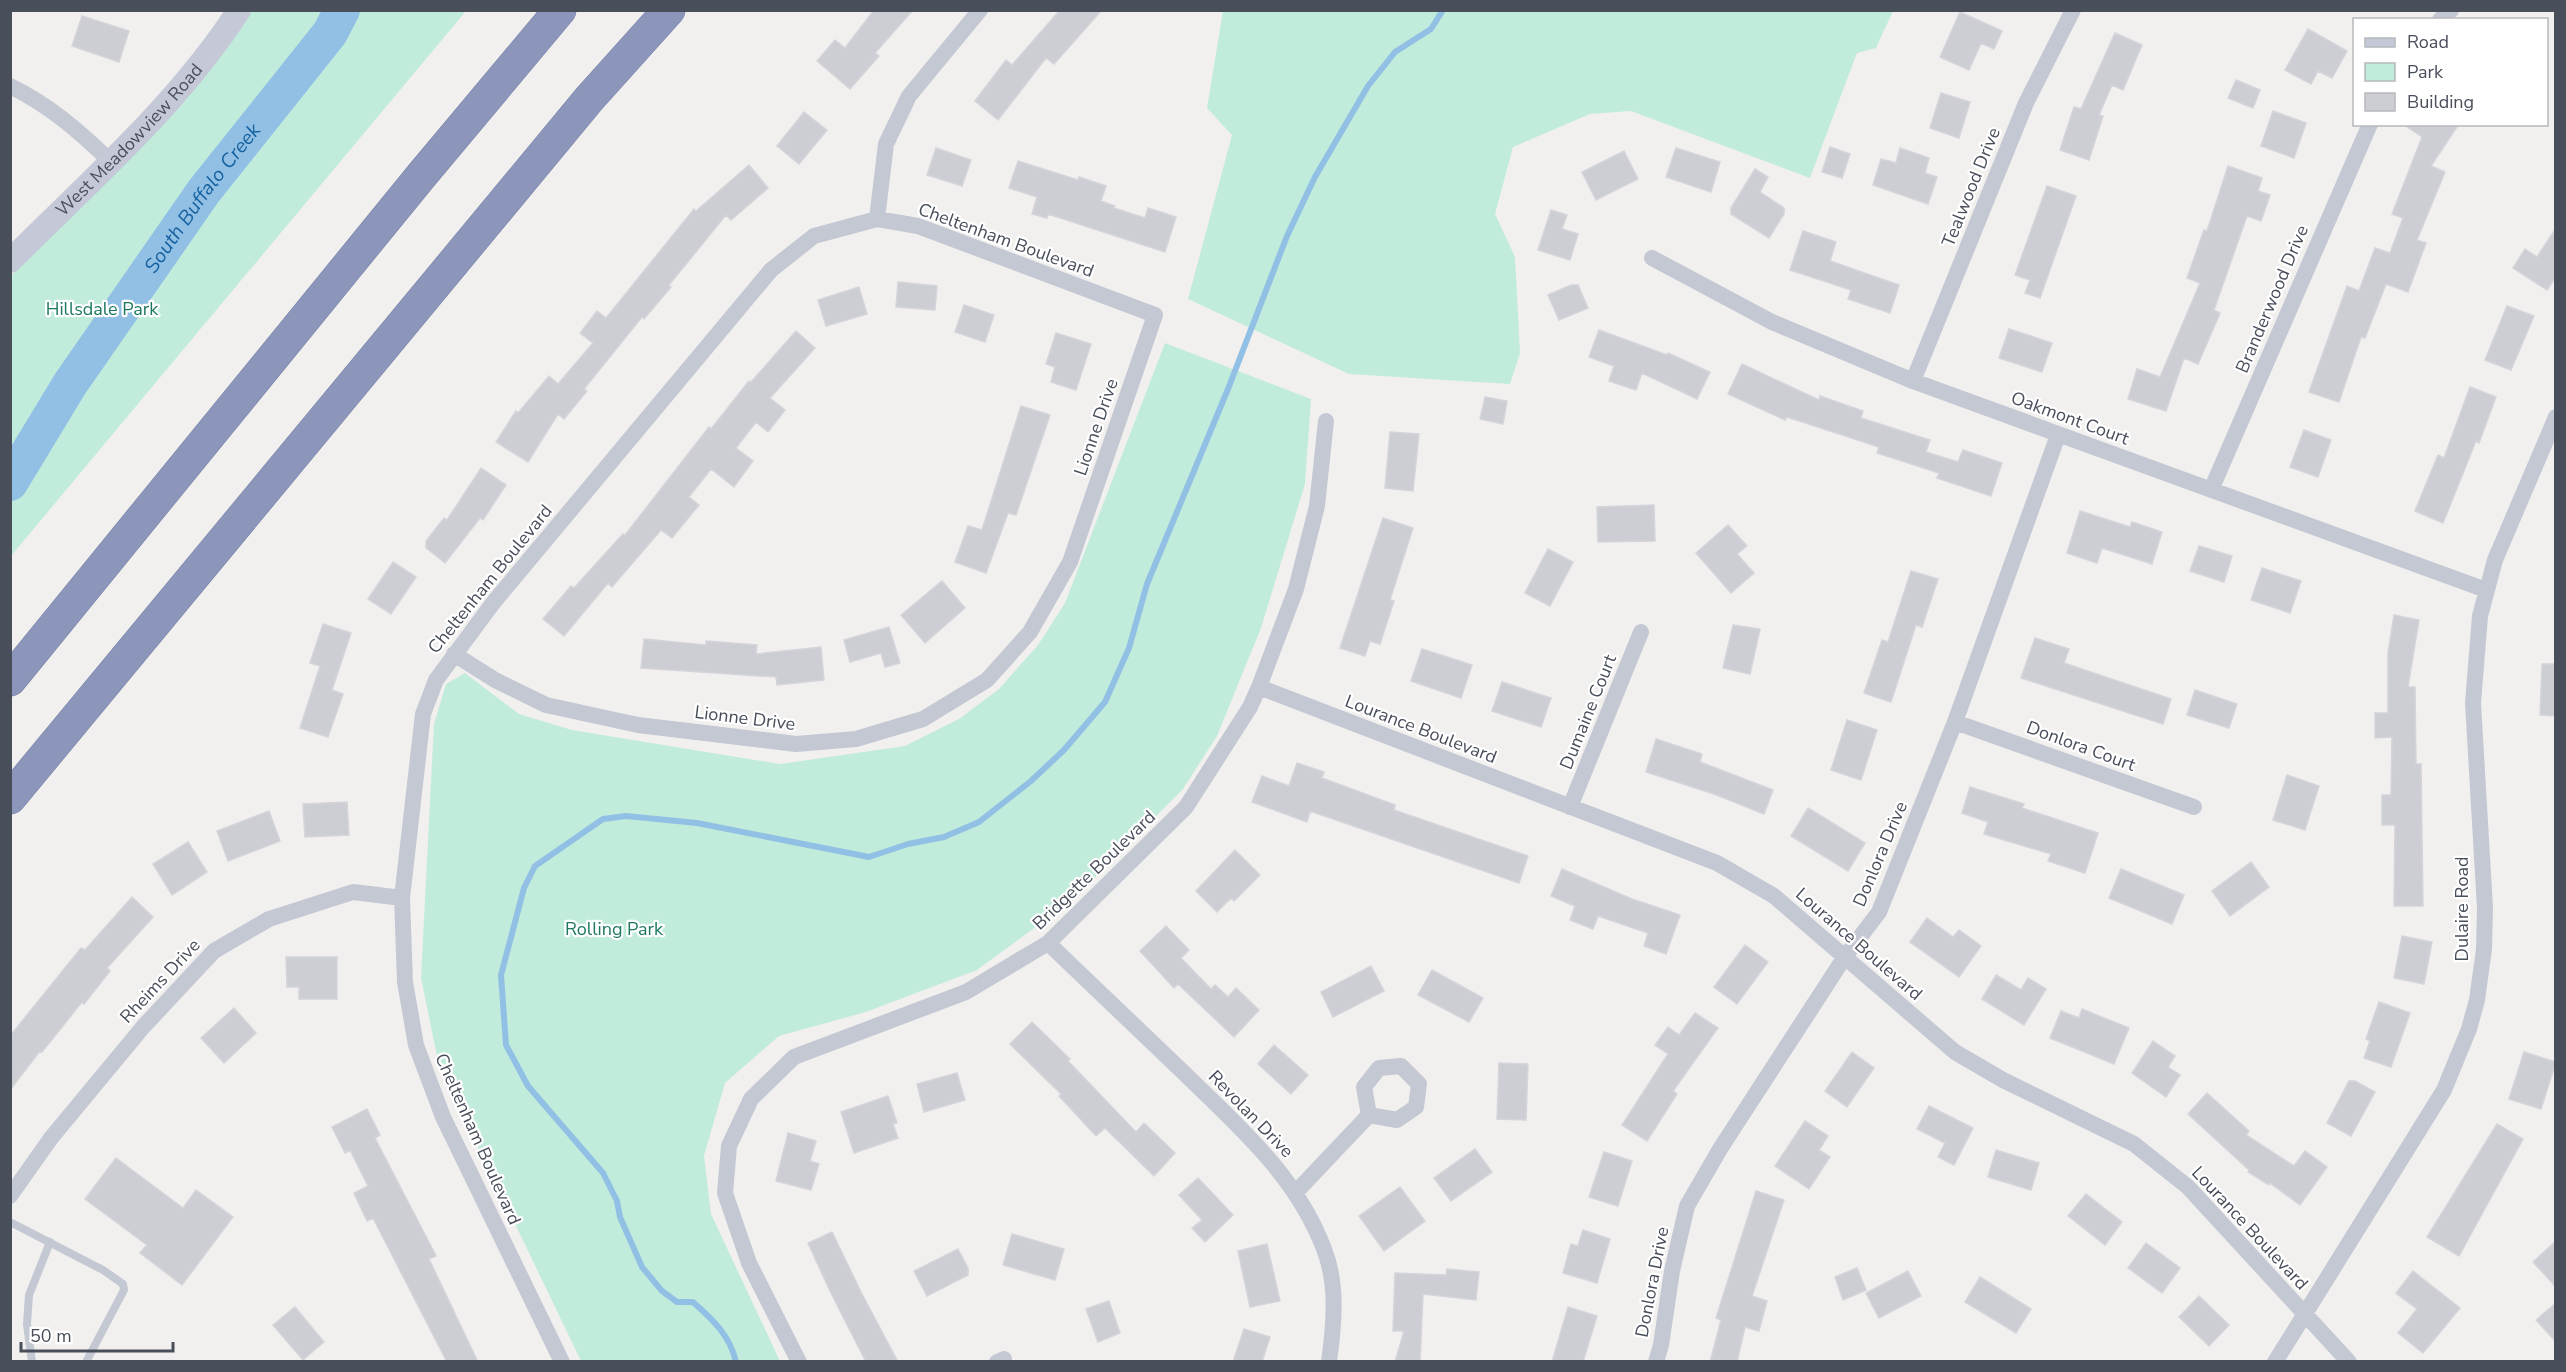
<svg xmlns="http://www.w3.org/2000/svg" width="2566" height="1372" viewBox="0 0 2566 1372" font-family="'Nunito Sans',sans-serif">
  <style>
    .green { fill: #c1ecdc }
    .lines { fill: none; stroke-linecap: round; stroke-linejoin: round }
    .stream { stroke: #92c0e5; stroke-width: 6 }
    .river { stroke: #92c0e5; stroke-width: 36 }
    .building { fill: #cdced4; stroke: #d4d4da; stroke-width: 1.5 }
    .highway-casing { stroke: #7681a6; stroke-width: 33 }
    .lane { stroke: #c4c8d3; stroke-width: 8 }
    .street { stroke: #c4c8d3; stroke-width: 16 }
    .secondary { stroke: #c4c8d7; stroke-width: 24 }
    .highway { stroke: #8b96ba; stroke-width: 32 }
    .labels { text-anchor: middle; dominant-baseline: central; stroke-width: 4.5; stroke-linejoin: round; paint-order: stroke }
    .street-label { font-size: 18px; fill: #494e5b; stroke: #fff }
    .park-label { font-size: 18px; fill: #1e7861; stroke: #fff }
    .water-label { font-size: 20px; font-style: italic; fill: #1762a0; stroke: #fff }
  </style>
  <rect width="100%" height="100%" fill="#f2f0ef"/>
  <path class="green" d="M250,11H466L11,556V276L129,157Z
    M1223,11V10L1893,11L1876,48L1857,53L1810,178L1631,111L1590,114L1513,147L1495,214L1515,257L1520,353L1510,384L1349,374L1188,299L1232,135L1207,108Z
    M1165,343L1311,399L1305,484L1261,628L1217,736L1183,789L1074,899L977,970L866,1012L779,1036L725,1083L704,1156L711,1214L780,1361H581L439,1066L421,978L434,724L446,684L465,673L519,714L572,730L780,764L905,746L959,719L999,689L1038,645L1065,603Z"/>
  <g class="lines">
    <path class="stream" d="M736,1362C730,1335 712,1319 693,1302H677L662,1291L642,1267L620,1217L617,1201L603,1173L528,1086L506,1045L501,975L524,888L535,866L603,819L626,816L697,823L869,857L908,844L944,837L979,822L1031,781L1064,750L1105,702L1129,648L1147,584L1228,389L1287,236L1315,177L1368,86L1395,52L1431,29L1443,10"/>
    <path class="river" id="s1" d="M10,483L70,384L204,191L330,33L342,10"/>
  </g>
  <path class="building" d="M874,10H913L875,53L879,56L850,89L817,61L835,40L845,48Z
    M1060,10H1102L1054,64L1046,58L998,120L975,101L1006,60L1012,65Z
    M1960,12L2002,31L1994,49L1981,43L1969,70L1940,57Z
    M82,16L129,31L119,62L72,46Z
    M2308,29L2347,51L2332,78L2318,71L2311,84L2285,70Z
    M2115,33L2142,45L2123,90L2112,85L2099,115L2103,116L2089,160L2060,150L2074,107L2081,109Z
    M2236,80L2260,90L2253,108L2228,98Z
    M1941,93L1970,102L1959,138L1930,128Z
    M2273,111L2306,123L2294,158L2261,146Z
    M804,112L827,130L799,164L777,146Z
    M2403,124H2459L2431,166L2445,172L2417,240L2426,243L2408,292L2386,284L2365,338L2361,337L2339,402L2309,392L2347,286L2359,291L2375,248L2390,253L2403,218L2392,214L2422,137Z
    M1830,147L1850,154L1842,178L1822,172Z
    M936,148L971,160L962,186L927,175Z
    M1676,148L1720,162L1711,192L1666,177Z
    M1900,148L1929,158L1925,173L1937,177L1928,204L1873,185L1881,159L1896,163Z
    M1624,151L1638,179L1596,200L1582,172Z
    M1018,161L1078,180L1079,177L1106,186L1101,201L1115,206L1114,208L1145,218L1148,208L1176,217L1165,252L1048,214L1047,218L1032,214L1037,197L1009,188Z
    M749,165L768,188L731,220L726,215L669,285L671,287L644,319L642,317L584,389L587,391L564,419L558,414L528,462L496,442L516,411L518,413L549,376L558,384L593,343L580,333L597,311L606,318L694,209L696,211Z
    M2228,166L2262,178L2258,191L2270,195L2261,221L2247,216L2214,310L2220,313L2198,364L2184,358L2166,411L2128,399L2137,369L2160,377L2200,283L2187,278L2204,230L2207,231Z
    M1755,169L1768,177L1760,192L1784,208V214L1769,238L1731,214V208Z
    M2047,186L2076,196L2040,298L2025,293L2030,280L2015,275Z
    M1551,210L1567,215L1562,229L1578,234L1570,260L1538,250Z
    M2556,228V277L2547,290L2513,268L2525,249L2537,257Z
    M1803,231L1836,242L1830,261L1899,285L1890,313L1848,299L1851,290L1790,270Z
    M898,282L937,286L935,310L896,307Z
    M1571,285H1578L1588,308L1559,320L1548,295Z
    M859,287L867,314L826,326L818,300Z
    M964,305L994,315L985,342L955,332Z
    M2507,306L2534,316L2511,370L2485,360Z
    M2009,329L2052,343L2042,372L1999,358Z
    M1599,330L1667,355L1668,353L1710,372L1697,399L1642,373L1636,390L1609,381L1614,366L1589,357Z
    M796,331L815,348L770,398L785,410L768,432L756,422L736,448L753,461L734,487L711,469L689,497L699,505L672,538L661,530L612,587L608,583L564,636L543,619L571,586L574,588L623,534L625,535L709,427L711,429L749,381L751,382Z
    M1056,333L1091,344L1076,390L1051,382L1055,367L1046,364Z
    M1742,364L1819,400L1820,396L1863,411L1861,418L1930,440L1926,452L1958,462L1963,450L2002,463L1991,496L1937,478L1939,473L1877,453L1879,447L1787,417L1785,420L1728,394Z
    M2470,387L2496,397L2479,443L2476,441L2443,523L2415,511L2438,455L2444,458Z
    M1485,397L1507,401L1503,424L1480,419Z
    M1021,406L1050,415L1016,515L1008,513L986,573L955,562L968,526L982,530Z
    M2304,430L2331,440L2318,477L2290,467Z
    M1390,432L1419,434L1413,491L1385,488Z
    M481,468L506,485L483,520L480,518L445,563L426,548V541L444,518L447,520Z
    M1654,505L1655,541L1598,542L1597,507Z
    M2080,511L2130,527L2132,522L2162,532L2152,564L2102,548L2097,563L2067,553Z
    M1383,518L1413,528L1390,600L1394,601L1380,644L1370,641L1365,656L1340,648Z
    M1728,525L1747,546L1737,554L1754,573L1731,593L1696,553Z
    M2199,546L2232,556L2224,582L2190,571Z
    M1548,549L1573,562L1550,606L1525,593Z
    M393,562L416,577L391,614L368,599Z
    M2262,568L2301,581L2290,613L2251,600Z
    M1911,571L1938,579L1922,627L1916,625L1891,702L1864,693L1882,640L1888,642Z
    M942,581L965,608L925,643L901,615Z
    M2394,615L2419,620L2408,687H2415L2416,764H2421L2423,906H2394L2395,825H2382V795H2391L2392,737L2375,738V713H2388V653Z
    M323,624L351,633L332,690L343,694L328,737L300,728L320,666L310,663Z
    M1733,625L1760,629L1750,674L1723,668Z
    M889,627L900,663L885,667L881,653L850,662L844,640Z
    M2035,638L2069,649L2064,663L2171,699L2163,724L2021,678Z
    M644,639L706,645V641L757,645L756,654L821,647L824,680L777,685L776,677L641,668Z
    M1422,649L1472,665L1461,698L1411,681Z
    M2542,664H2556V716L2540,715Z
    M1502,682L1551,698L1541,727L1492,711Z
    M2195,690L2237,704L2229,728L2187,715Z
    M1847,720L1877,730L1861,780L1831,770Z
    M1656,739L1702,754L1700,762L1773,790L1764,814L1714,794L1646,772Z
    M1297,763L1324,772L1322,778L1395,805L1394,810L1528,856L1519,883L1310,811L1307,822L1252,802L1262,776L1289,786Z
    M2287,775L2319,786L2305,830L2273,820Z
    M1970,787L2024,804L2022,808L2098,833L2085,873L2048,861L2051,854L1984,834L1988,822L1962,813Z
    M347,802L349,835L305,837L303,804Z
    M1808,808L1865,843L1848,871L1791,836Z
    M269,811L280,841L228,861L217,831Z
    M188,842L207,872L172,895L153,864Z
    M1235,850L1260,875L1234,901L1231,898L1217,912L1196,891Z
    M2251,862L2269,887L2230,916L2212,891Z
    M1562,869L1632,899L1680,915L1666,954L1644,946L1648,933L1598,916L1593,929L1570,920L1575,906L1551,896Z
    M2121,869L2184,895L2172,924L2109,898Z
    M132,897L153,917L107,968L110,971L84,1004L82,1002L42,1052L40,1051L10,1090V1036L81,948L85,950Z
    M1927,918L1953,937L1959,930L1981,946L1959,977L1910,942Z
    M1166,926L1189,950L1181,958L1211,989L1215,985L1228,997L1236,988L1259,1010L1234,1037L1178,984L1174,988L1140,951Z
    M2402,936L2432,942L2424,984L2394,978Z
    M1745,945L1768,962L1737,1004L1714,987Z
    M286,957H337V999H299V987H287Z
    M1371,966L1384,991L1333,1017L1321,992Z
    M1432,970L1483,998L1469,1022L1418,995Z
    M1996,975L2021,990L2028,978L2046,989L2024,1025L1982,999Z
    M2379,1002L2410,1013L2391,1067L2364,1058L2370,1041L2366,1039Z
    M234,1008L256,1033L224,1063L201,1038Z
    M2082,1009L2129,1028L2114,1064L2050,1038L2061,1011L2079,1018Z
    M1695,1013L1718,1028L1673,1091L1677,1094L1647,1141L1622,1125L1668,1054L1655,1045L1668,1027L1679,1035Z
    M1032,1022L1070,1059L1068,1061L1136,1132L1144,1123L1175,1153L1154,1176L1105,1128L1096,1136L1059,1096L1061,1094L1010,1044Z
    M2153,1041L2175,1056L2168,1067L2180,1075L2166,1097L2132,1073Z
    M1274,1045L1308,1075L1291,1094L1258,1064Z
    M1852,1052L1874,1068L1847,1107L1825,1091Z
    M2524,1052L2556,1062L2541,1109L2509,1099Z
    M1499,1063L1528,1064L1526,1120L1497,1119Z
    M957,1073L965,1100L924,1112L917,1084Z
    M2349,1081H2355L2375,1092L2351,1136L2327,1123Z
    M2207,1093L2249,1131L2246,1135L2294,1166L2305,1151L2327,1167L2300,1205L2270,1183L2269,1185L2248,1172L2249,1170L2188,1114Z
    M888,1096L897,1123L893,1124L898,1138L854,1153L841,1112Z
    M1929,1106L1973,1128L1954,1165L1938,1157L1945,1143L1917,1129Z
    M367,1109L380,1135L375,1138L436,1256L429,1259L478,1362H447L373,1218L367,1221L354,1193L368,1186L350,1150L345,1153L332,1127Z
    M1805,1121L1828,1136L1819,1150L1830,1157L1809,1189L1775,1166Z
    M2497,1124L2523,1139L2459,1256L2427,1237Z
    M788,1133L816,1141L810,1161L819,1164L811,1190L776,1181Z
    M1475,1149L1492,1172L1451,1201L1434,1178Z
    M1996,1150L2039,1163L2031,1190L1988,1177Z
    M1604,1152L1632,1161L1618,1206L1589,1197Z
    M116,1158L183,1208L196,1190L233,1217L182,1285L140,1253L147,1245L85,1199Z
    M1198,1178L1233,1215L1205,1242L1192,1228L1202,1220L1179,1195Z
    M1400,1187L1425,1221L1384,1251L1359,1216Z
    M1756,1191L1784,1200L1752,1296L1767,1301L1759,1331L1745,1327L1737,1362H1710L1721,1320L1716,1318Z
    M2086,1194L2122,1222L2105,1245L2068,1216Z
    M1583,1230L1610,1239L1597,1283L1563,1273L1571,1244L1578,1246Z
    M832,1232L862,1294L898,1362H866L830,1291L808,1243Z
    M1012,1234L1064,1249L1055,1280L1003,1265Z
    M2556,1241V1287L2533,1262Z
    M2146,1243L2180,1268L2162,1293L2128,1268Z
    M1267,1244L1280,1301L1250,1307L1238,1251Z
    M958,1249L968,1268V1275L927,1296L914,1271Z
    M1857,1268L1866,1290L1843,1300L1835,1277Z
    M1447,1269L1479,1272L1476,1300L1423,1294L1420,1362H1395L1404,1331H1393L1395,1273L1446,1275Z
    M1908,1271L1921,1296L1879,1318L1866,1293Z
    M2413,1271L2460,1308L2423,1353L2398,1333L2417,1309L2396,1293Z
    M1980,1277L2031,1309L2016,1333L1965,1302Z
    M2199,1296L2229,1325L2209,1346L2179,1317Z
    M1109,1301L1120,1333L1098,1342L1086,1309Z
    M2556,1303V1342L2536,1320Z
    M295,1307L324,1342L303,1360L273,1325Z
    M1568,1307L1597,1316L1583,1362H1552Z
    M1244,1329L1270,1337L1262,1362H1233Z"/>
  <g class="lines">
    <defs>
      <path id="highway" d="M10,680L421,176L560,10
        M10,798L589,99L669,10"/>
    </defs>
    <use href="#highway" class="highway-casing"/>
    <path class="lane" d="M10,1222L103,1270L123,1284L124,1290L86,1362
      M32,1362L27,1324L29,1295L50,1242"/>
    <path class="street" d="M2440,20L2451,10
      M10,86C49,105 79,131 110,161
      M877,219L886,144L909,96L980,10
      M1652,258L1772,322L1913,381L2486,590
      M1913,381L2026,103L2073,10
      M2211,490L2370,124
      M454,654L495,680L546,705L638,725L796,744L856,739L923,719L987,680L1030,632L1070,562L1155,315L918,226L877,219L814,236L771,270L493,603L436,680L423,714L402,898L405,982L416,1045L443,1117L562,1362
      M1259,687L1717,863L1774,896L1955,1052L2003,1080L2134,1144L2188,1187L2349,1362
      M1955,722L2194,807
      M1570,807L1641,632
      M1048,943C1093,986 1138,1029 1183,1072C1238,1126 1296,1175 1324,1249C1338,1284 1334,1325 1329,1362
      M1297,1191L1369,1115L1364,1087L1379,1068L1401,1066L1419,1084L1416,1107L1397,1120L1369,1115
      M10,1196L51,1138L143,1027L214,951L269,919L353,892L402,898
      M799,1362L749,1263L725,1193L729,1146L751,1099L794,1057L966,992L1048,943L1186,807L1250,707L1259,687L1296,589L1317,506L1326,421
      M997,1362L1004,1359
      M1656,1362L1661,1345L1672,1271L1687,1206L1720,1149L1844,958L1879,912L1955,722L2058,435
      M2275,1362L2444,1090L2469,1029L2477,1000L2484,949L2485,908L2473,703L2480,616L2495,560L2556,417"/>
    <path class="secondary" id="s2" d="M10,261C89,182 178,105 239,10"/>
    <use href="#highway" class="highway"/>
  </g>
  <g class="labels">
    <g class="street-label">
      <text stroke="none"><textPath href="#s2" startOffset="170">West Meadowview Road</textPath></text>
      <text transform="translate(1971 187) rotate(-68)">Tealwood Drive</text>
      <text transform="translate(1006 240) rotate(20)">Cheltenham Boulevard</text>
      <text transform="translate(2272 299) rotate(-67)">Branderwood Drive</text>
      <text transform="translate(2070 418) rotate(20)">Oakmont Court</text>
      <text transform="translate(1096 427) rotate(-71)">Lionne Drive</text>
      <text transform="translate(490 579) rotate(-51)">Cheltenham Boulevard</text>
      <text transform="translate(1588 712) rotate(-68)">Dumaine Court</text>
      <text transform="translate(745 718) rotate(7)">Lionne Drive</text>
      <text transform="translate(1421 729) rotate(21)">Lourance Boulevard</text>
      <text transform="translate(2081 746) rotate(20)">Donlora Court</text>
      <text transform="translate(1880 854) rotate(-67)">Donlora Drive</text>
      <text transform="translate(1094 870) rotate(-44)">Bridgette Boulevard</text>
      <text transform="translate(2462 909) rotate(-90)">Dulaire Road</text>
      <text transform="translate(1859 944) rotate(41)">Lourance Boulevard</text>
      <text transform="translate(160 981) rotate(-47)">Rheims Drive</text>
      <text transform="translate(1251 1114) rotate(46)">Revolan Drive</text>
      <text transform="translate(478 1139) rotate(66)">Cheltenham Boulevard</text>
      <text transform="translate(2250 1228) rotate(47)">Lourance Boulevard</text>
      <text transform="translate(1652 1282) rotate(-79)">Donlora Drive</text>
    </g>
    <g class="park-label">
      <text x="102" y="309">Hillsdale Park</text>
      <text x="614" y="929">Rolling Park</text>
    </g>
    <g class="water-label">
      <text stroke="none"><textPath href="#s1" startOffset="344">South Buffalo Creek</textPath></text>
    </g>
  </g>
  <rect width="2566" height="1372" fill="none" stroke="#494e5b" stroke-width="24"/>
  <rect x="2353" y="18" width="195" height="108" fill="#ffffff" stroke="#b6b8bd" stroke-width="1.5"/>
  <rect x="2365" y="38" width="30" height="9" fill="#c4c8d7" stroke="#b6b8bd" stroke-width="1.5"/>
  <text x="2407" y="48" font-size="18" fill="#494e5b">Road</text>
  <rect x="2365" y="63" width="30" height="18" fill="#c1ecdc" stroke="#b6b8bd" stroke-width="1.5"/>
  <text x="2407" y="78" font-size="18" fill="#494e5b">Park</text>
  <rect x="2365" y="93" width="30" height="18" fill="#cdced4" stroke="#b6b8bd" stroke-width="1.5"/>
  <text x="2407" y="108" font-size="18" fill="#494e5b">Building</text>
  <path d="M21 1342v9h152v-9" fill="none" stroke="#494e5b" stroke-width="3"/>
  <text x="30" y="1342" font-size="18" fill="#494e5b" stroke="#ffffff" stroke-width="4.5" paint-order="stroke">50 m</text>
</svg>
